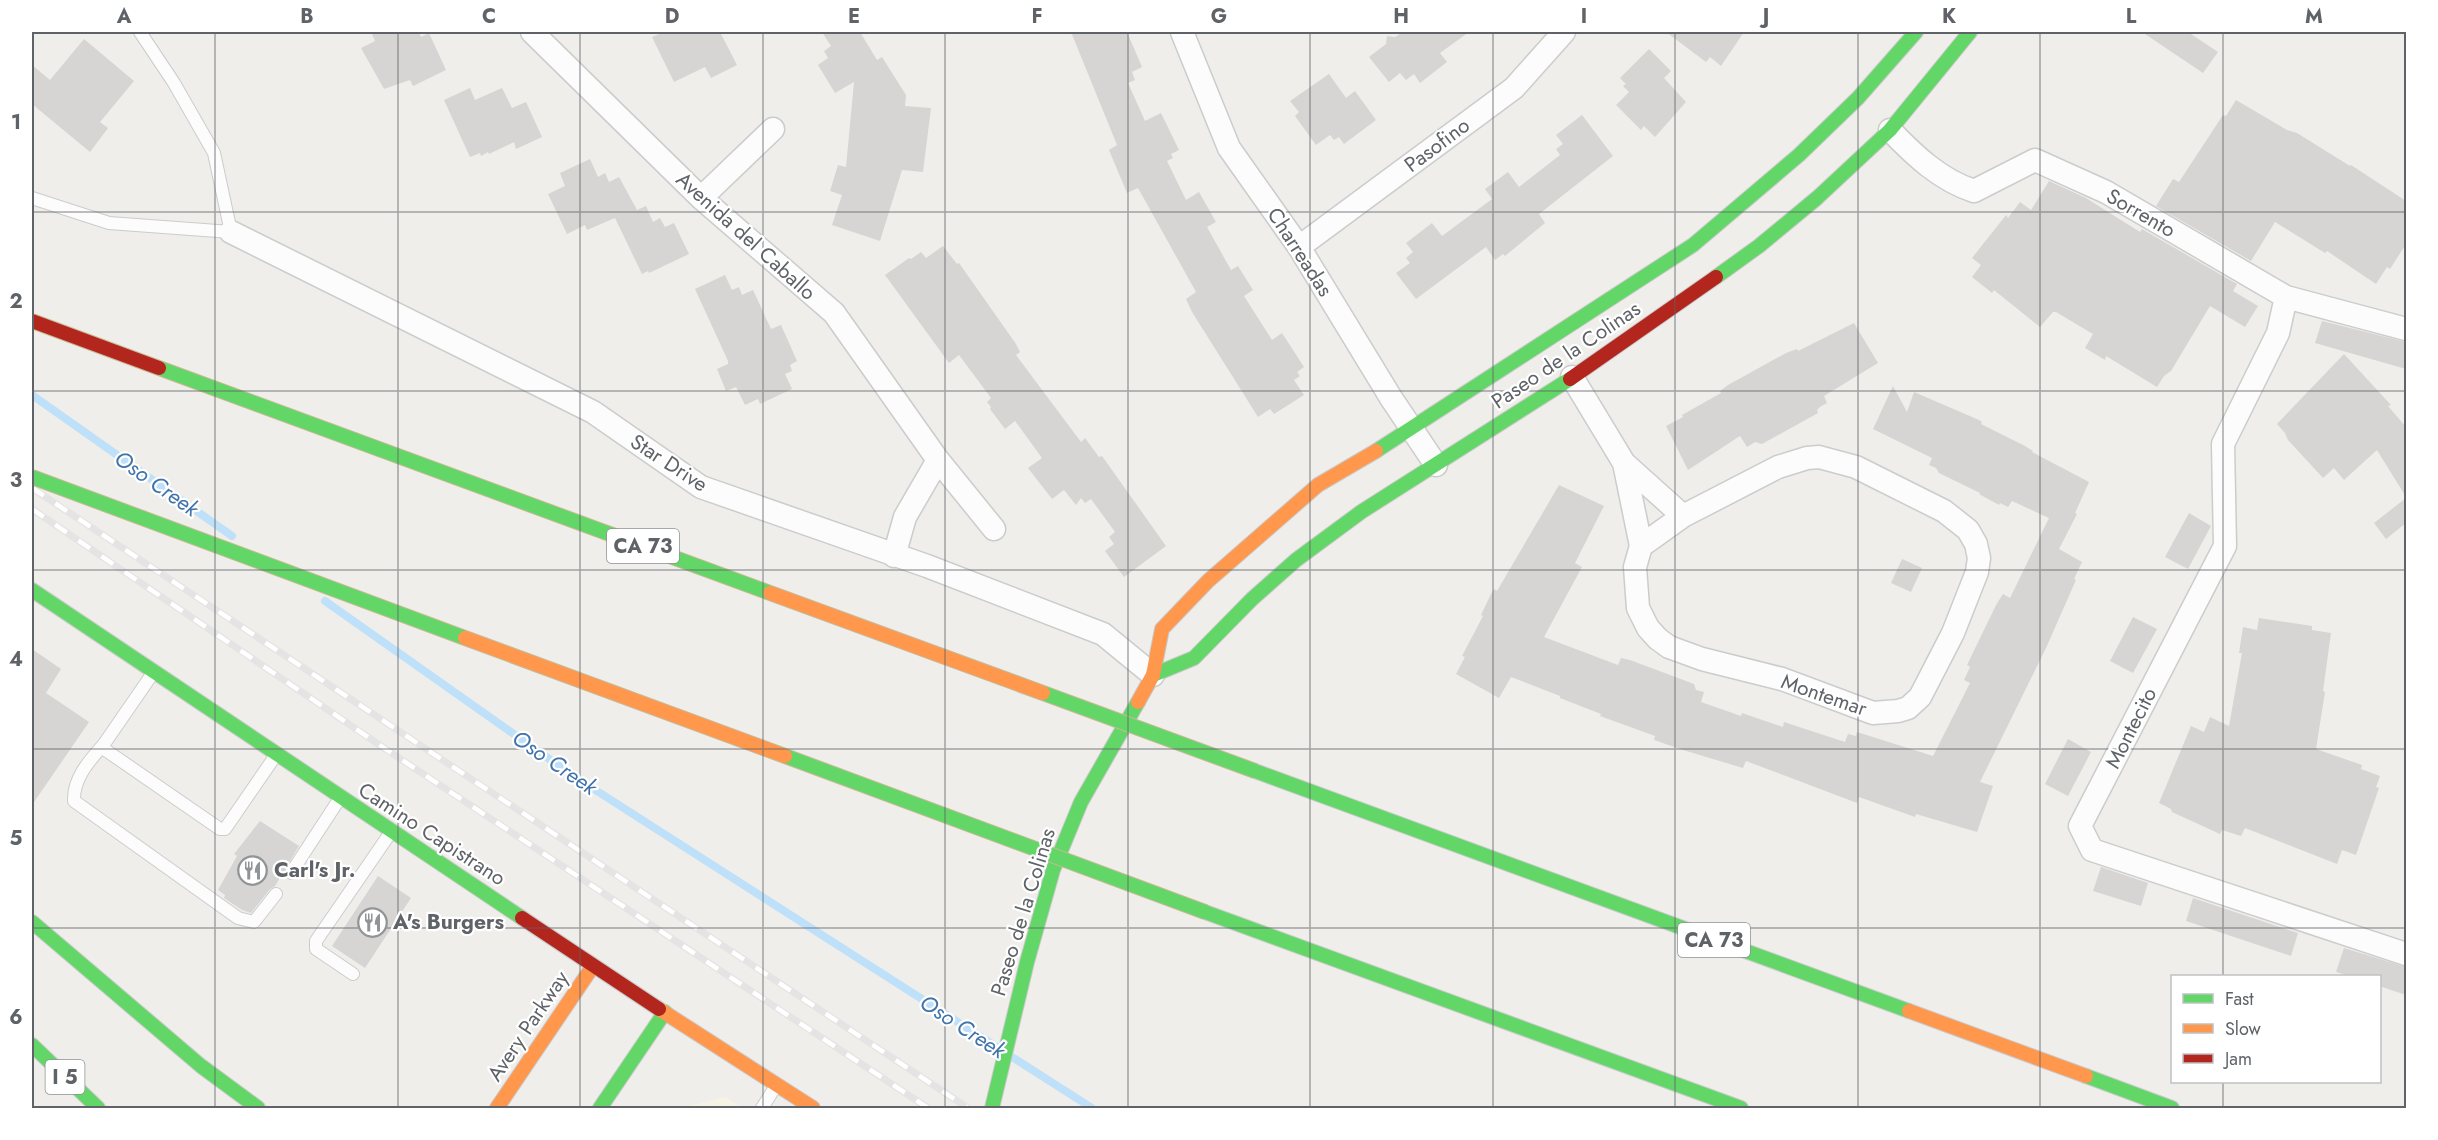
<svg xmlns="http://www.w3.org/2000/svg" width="2438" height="1140" viewBox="0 0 2438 1140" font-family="Jost,sans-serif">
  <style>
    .commercial { fill: #f7f3e4 }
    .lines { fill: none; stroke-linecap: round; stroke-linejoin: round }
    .stream { stroke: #bfe0f9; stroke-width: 8 }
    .building { fill: #d6d5d3 }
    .lane-casing { stroke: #cbcccc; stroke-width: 14 }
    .street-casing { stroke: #cbcccc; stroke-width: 25 }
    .fast-casing { stroke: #cacacb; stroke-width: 16 }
    .slow-casing { stroke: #cacacb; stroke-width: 16 }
    .jam-casing { stroke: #cacacb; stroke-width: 16 }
    .lane { stroke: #fdfcfc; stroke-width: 12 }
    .street { stroke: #fdfcfc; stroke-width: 22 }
    .fast { stroke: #63d668; stroke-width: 14 }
    .slow { stroke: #ff974d; stroke-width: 14 }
    .jam { stroke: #b3261e; stroke-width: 14 }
    .rail-casing { stroke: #e4e4e4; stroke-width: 7 }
    .rail { stroke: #fff; stroke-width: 4.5; stroke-dasharray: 14; stroke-linecap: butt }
    .fast-bridge-casing { stroke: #c8b996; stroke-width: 16; stroke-linecap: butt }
    .slow-bridge-casing { stroke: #c8b996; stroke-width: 16; stroke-linecap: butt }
    .jam-bridge-casing { stroke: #c8b996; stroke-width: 16; stroke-linecap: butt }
    .fast-bridge { stroke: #63d668; stroke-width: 14 }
    .slow-bridge { stroke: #ff974d; stroke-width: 14 }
    .jam-bridge { stroke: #b3261e; stroke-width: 14 }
    .grid { fill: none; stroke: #5f6368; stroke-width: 1.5; stroke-opacity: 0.55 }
    .labels { text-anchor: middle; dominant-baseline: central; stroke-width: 4.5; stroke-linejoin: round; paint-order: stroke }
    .shield { fill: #fff; stroke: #8f9295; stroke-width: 1.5 }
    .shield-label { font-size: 20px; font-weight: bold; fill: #5f6368 }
    .street-label { font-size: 21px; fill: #5f6368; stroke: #fff }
    .poi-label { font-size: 21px; font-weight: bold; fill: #5f6368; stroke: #fff; text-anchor: start }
    .water-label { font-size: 22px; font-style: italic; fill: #4174aa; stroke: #fff }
    .neatline { fill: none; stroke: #5f6368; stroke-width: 2 }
    .grid-label { font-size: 20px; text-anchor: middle; font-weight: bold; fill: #5f6368 }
  </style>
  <rect width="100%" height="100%" fill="#efeeea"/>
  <path class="commercial" d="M726,1097L742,1108H680Z"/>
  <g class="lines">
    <path class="stream" d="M32,395L232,536
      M325,601L572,775L1000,1049
      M1012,1057L1092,1108"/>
  </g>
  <path class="building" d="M371,32H419L421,37L429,33L446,70L413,86L410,80L384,89L361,48L375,41Z
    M664,32H720L737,65L711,78L705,67L674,82L652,37Z
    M822,32H860L877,60L882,57L906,95L905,106L931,108L923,172L902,170L880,241L832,225L842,195L830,191L838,165L846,167L854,82L835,93L818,65L828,58L824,51L831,46Z
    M1071,32H1127L1142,67L1132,72L1135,80L1128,83L1145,121L1161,113L1179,150L1171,154L1173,158L1167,161L1186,200L1199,192L1216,222L1207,227L1231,270L1238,266L1253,290L1244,296L1272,340L1282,333L1304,367L1297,372L1300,376L1294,380L1304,395L1274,414L1270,409L1258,417L1192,312L1186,299L1196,292L1138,188L1127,193L1109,150L1117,145Z
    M1403,32H1469L1440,53L1447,62L1420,83L1414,74L1406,80L1400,73L1389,82L1369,57L1386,44L1387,36L1395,37Z
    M1666,32H1744L1721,66L1710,57L1706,62Z
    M2142,32H2188L2218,52L2203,73Z
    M84,39L134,81L100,122L108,128L90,152L32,104V65L50,80Z
    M1649,49L1671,71L1664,78L1686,102L1655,137L1644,126L1641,130L1616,105L1629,92L1623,86L1626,84L1620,78Z
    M1329,74L1346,98L1355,91L1376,120L1344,144L1339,137L1334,140L1330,135L1316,145L1295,116L1299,112L1290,101Z
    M470,88L475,100L502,88L512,108L526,102L542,137L516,149L514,142L489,154L488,152L481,156L480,153L470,157L444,100Z
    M2236,100L2287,130L2297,133L2350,166L2351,165L2406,201V244L2390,269L2387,267L2376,284L2327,251L2325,253L2275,222L2251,261L2156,206L2173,179L2179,182L2223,115L2226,116Z
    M1582,115L1613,156L1539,214L1545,223L1505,256L1503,254L1495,260L1486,247L1416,299L1396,273L1410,263L1406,258L1413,252L1406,243L1432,223L1442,236L1492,199L1485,189L1508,172L1519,187L1560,155L1556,149L1563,144L1556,135Z
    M590,159L598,177L605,173L609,182L619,177L637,210L646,206L653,222L660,218L665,227L674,223L689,254L649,273L648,271L642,274L615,218L587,230L585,225L567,234L548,194L565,186L560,173Z
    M2049,181L2086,198L2140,232L2142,229L2237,284L2233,291L2258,306L2245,327L2210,306L2171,371L2164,376L2157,387L2106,356L2105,360L2085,348L2093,334L2056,312H2053L2040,327L1994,290L1992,293L1972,277L1981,265L1972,258L2006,215L2008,218L2020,202L2031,210Z
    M943,246L957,264L959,263L1016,344L1020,352L1016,355L1081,442L1085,438L1099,457L1102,456L1166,546L1124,577L1105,551L1114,544L1109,537L1115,532L1091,499L1085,503L1081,498L1076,505L1064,490L1052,499L1028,468L1042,458L1015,421L1005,429L990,409L991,407L987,402L991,398L959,355L949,363L885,275L909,258L911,259L921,252L926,258Z
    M725,275L732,290L739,287L742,295L753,290L771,329L781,325L797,361L790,365L792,371L785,374L792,389L760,404L758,399L745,405L736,387L726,391L717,369L728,364V361L695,289Z
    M2322,321L2406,342V369L2315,343Z
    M1854,323L1878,363L1824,396L1827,403L1820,407L1817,410L1818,413L1762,444L1755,442L1747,447L1740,436L1688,470L1666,426L1683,417L1682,415L1721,393L1720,391L1728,385L1786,353L1797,349L1798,351Z
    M2344,354L2391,405L2388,406L2406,427V497L2377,450L2344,480L2334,468L2323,478L2288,440L2285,433L2277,424Z
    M1893,386L1907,412L1914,392L1979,420L1982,422L1981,424L2025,446L2033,451L2032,452L2089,482L2075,513L2077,514L2059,549L2082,562L2074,579L2076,580L2046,648L1980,782L1993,786L1977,832L1916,814L1915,817L1859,797L1857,803L1746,761L1743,768L1683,750L1654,740L1655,736L1600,716L1601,714L1560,698V696L1511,677L1499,698L1456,674L1465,657L1462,656L1483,616L1481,615L1491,594L1494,589L1497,591L1559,485L1604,506L1575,563L1582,567L1544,637L1618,665L1621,658L1630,660L1694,684L1696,690L1704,692L1701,702L1741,716L1742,713L1783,727L1784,722L1845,742L1848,734L1856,736L1857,732L1933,756L1970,683L1964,680L1970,667L1967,665L1996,605L2003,594L2010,598L2049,518L2012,501L2008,507L2000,503L1999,505L1979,494L1980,493L1939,473L1936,468L1929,465L1932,458L1873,429Z
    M2406,498V523L2386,539L2374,523Z
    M2189,513L2211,526L2188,569L2165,557Z
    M1902,559L1922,568L1911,592L1891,583Z
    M2133,617L2157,629L2133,673L2110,661Z
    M2259,618L2312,626V630L2331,633L2323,691L2325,692L2316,749L2362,765L2361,769L2380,776L2376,787L2379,788L2356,855L2342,850L2337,864L2245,828L2241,836L2222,830L2220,834L2172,812L2171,809L2159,803L2191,726L2204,732L2210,717L2229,726L2242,653H2239L2243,627L2257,630Z
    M32,649L61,669L46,693L89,722L32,805Z
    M2068,739L2091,752L2068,796L2045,784Z
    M260,821L299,846L275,886L270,889L251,913L242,910L224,898L225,895L218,890L237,856L234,854Z
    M2101,867L2148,883L2141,906L2093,891Z
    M378,876L411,898L365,968L332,946Z
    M2193,898L2298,933L2291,956L2186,921Z
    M2344,948L2406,967V995L2379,986V976H2350L2336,972Z"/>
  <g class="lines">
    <defs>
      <path id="lane" d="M32,198L109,223L231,232L214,153L174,83L140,32
        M153,673L104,744V749L220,829H225L276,755
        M104,744C90,760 73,778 74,801L238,918L254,922L276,894
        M291,873L340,798
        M353,974L316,949V941L391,832
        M762,1108L776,1086"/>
      <path id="street" d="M532,32L701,198L834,313L938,460L905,517L894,556
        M1182,32L1229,148L1299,247L1391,398L1436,465
        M1890,130C1914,155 1940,180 1974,191L2035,160L2106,192L2286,297L2406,329
        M701,198L773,129
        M231,232L593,412L701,487L927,566L1103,634L1153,675
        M1299,247L1514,88L1564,32
        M2286,297L2278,333L2223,444L2225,546L2080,826L2092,850L2406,954
        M1572,377L1624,463L1683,516
        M1819,457L1856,467L1944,511L1968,530L1976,544L1979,558L1977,572L1953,633L1920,697L1908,708L1898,711L1873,713L1782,679L1702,659L1669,647L1658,639L1648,628L1638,608L1635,567L1641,546L1683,516L1778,467L1807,458Z
        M938,460L994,529
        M1624,463L1641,546"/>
      <path id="fast" d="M1716,277L1759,246L1817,198L1890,130L1970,32
        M1376,451L1693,245L1799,155L1858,98L1916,32
        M32,590L522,918
        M1153,675L1194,658L1252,599L1296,560L1361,512L1570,379
        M1255,771L1909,1011
        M1205,912L1741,1108
        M32,922L201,1066L258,1108
        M32,1045L98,1108
        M2086,1076L2172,1108
        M600,1108L665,1012
        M992,1108L1027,962L1053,870L1081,802L1138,702"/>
      <path id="slow" d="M1138,702L1153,675L1162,629L1208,581L1318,485L1376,451
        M659,1009L813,1108
        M1909,1011L2086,1076
        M497,1108L593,966"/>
      <path id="jam" d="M1570,379L1716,277
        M522,918L659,1009"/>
    </defs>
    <use href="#lane" class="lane-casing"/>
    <use href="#street" class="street-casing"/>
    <use href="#fast" class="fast-casing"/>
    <use href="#slow" class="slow-casing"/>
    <use href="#jam" class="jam-casing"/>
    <use href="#lane" class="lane"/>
    <use href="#street" class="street"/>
    <use href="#fast" class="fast"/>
    <use href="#slow" class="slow"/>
    <use href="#jam" class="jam"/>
    <defs>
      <path id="rail" d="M32,488L968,1108
        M32,509L387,750L928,1108"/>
    </defs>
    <use href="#rail" class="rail-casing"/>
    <use href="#rail" class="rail"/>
    <defs>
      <path id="fast-bridge" d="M159,368L770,593
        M32,477L465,638
        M1043,693L1255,771
        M785,756L1205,912"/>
      <path id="slow-bridge" d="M770,593L1043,693
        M465,638L785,756"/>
      <path id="jam-bridge" d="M32,321L159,368"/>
    </defs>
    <use href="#fast-bridge" class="fast-bridge-casing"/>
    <use href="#slow-bridge" class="slow-bridge-casing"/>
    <use href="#jam-bridge" class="jam-bridge-casing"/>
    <use href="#fast-bridge" class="fast-bridge"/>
    <use href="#slow-bridge" class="slow-bridge"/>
    <use href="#jam-bridge" class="jam-bridge"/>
  </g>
  <path class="grid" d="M215,32V1108M398,32V1108M580,32V1108M763,32V1108M945,32V1108M1128,32V1108M1310,32V1108M1493,32V1108M1675,32V1108M1858,32V1108M2040,32V1108M2223,32V976M32,212H2406M32,391H2406M32,570H2406M32,749H2406M32,928H2406M2223,1082V1108"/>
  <defs>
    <symbol id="restaurant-ring" viewBox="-11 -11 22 22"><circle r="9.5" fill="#fff" stroke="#919496" stroke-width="1.5"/><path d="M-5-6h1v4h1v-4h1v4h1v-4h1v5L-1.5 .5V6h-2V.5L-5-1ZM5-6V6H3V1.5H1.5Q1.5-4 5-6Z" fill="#919496"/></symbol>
  </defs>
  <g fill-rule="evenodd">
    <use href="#restaurant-ring" x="236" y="854" width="33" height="33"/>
    <use href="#restaurant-ring" x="356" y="906" width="33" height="33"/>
  </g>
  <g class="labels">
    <g class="shield">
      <rect x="607" y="529" width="72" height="34" rx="4.5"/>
      <rect x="1678" y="923" width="72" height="34" rx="4.5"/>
      <rect x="45.5" y="1060" width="39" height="34" rx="4.5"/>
    </g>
    <g class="shield-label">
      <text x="643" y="546">CA 73</text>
      <text x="1714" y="940">CA 73</text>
      <text x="65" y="1077">I 5</text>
    </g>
    <g class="street-label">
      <text transform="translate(1437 145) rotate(-37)">Pasofino</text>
      <text transform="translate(2141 213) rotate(30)">Sorrento</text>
      <text transform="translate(746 236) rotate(42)">Avenida del Caballo</text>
      <text transform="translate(1300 252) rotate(57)">Charreadas</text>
      <text transform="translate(1566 355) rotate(-34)">Paseo de la Colinas</text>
      <text transform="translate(669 463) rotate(33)">Star Drive</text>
      <text transform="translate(1824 695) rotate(19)">Montemar</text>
      <text transform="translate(2131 728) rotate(-63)">Montecito</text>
      <text transform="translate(432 834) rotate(33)">Camino Capistrano</text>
      <text transform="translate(1023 912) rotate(-73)">Paseo de la Colinas</text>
      <text transform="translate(528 1026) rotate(-56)">Avery Parkway</text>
    </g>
    <g class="poi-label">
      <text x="274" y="870">Carl's Jr.</text>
      <text x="393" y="922">A's Burgers</text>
    </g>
    <g class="water-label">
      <text transform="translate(157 483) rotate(35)">Oso Creek</text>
      <text transform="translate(555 762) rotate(34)">Oso Creek</text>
      <text transform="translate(963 1026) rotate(33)">Oso Creek</text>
    </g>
  </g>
  <rect width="2438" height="1140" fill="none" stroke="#ffffff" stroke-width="66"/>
  <rect x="2171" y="975" width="210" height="108" fill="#ffffff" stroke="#bfc1c3" stroke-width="1.5"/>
  <rect x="2183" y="994" width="30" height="9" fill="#63d668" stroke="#bfc1c3" stroke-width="1.5"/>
  <text x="2225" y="1005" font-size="18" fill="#5f6368">Fast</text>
  <rect x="2183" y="1024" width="30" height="9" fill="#ff974d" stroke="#bfc1c3" stroke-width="1.5"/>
  <text x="2225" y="1035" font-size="18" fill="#5f6368">Slow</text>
  <rect x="2183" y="1054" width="30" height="9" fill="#b3261e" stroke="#bfc1c3" stroke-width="1.5"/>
  <text x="2225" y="1065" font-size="18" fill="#5f6368">Jam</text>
  <rect x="33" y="33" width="2372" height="1074" class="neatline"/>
  <g class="grid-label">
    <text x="124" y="23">A</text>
    <text x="307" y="23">B</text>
    <text x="489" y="23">C</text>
    <text x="672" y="23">D</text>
    <text x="854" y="23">E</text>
    <text x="1037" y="23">F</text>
    <text x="1219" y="23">G</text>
    <text x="1401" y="23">H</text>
    <text x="1584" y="23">I</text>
    <text x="1766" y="23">J</text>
    <text x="1949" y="23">K</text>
    <text x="2131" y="23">L</text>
    <text x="2314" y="23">M</text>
    <text x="16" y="129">1</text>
    <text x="16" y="308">2</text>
    <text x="16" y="487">3</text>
    <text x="16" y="666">4</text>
    <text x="16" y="845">5</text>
    <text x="16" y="1024">6</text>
  </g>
</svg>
